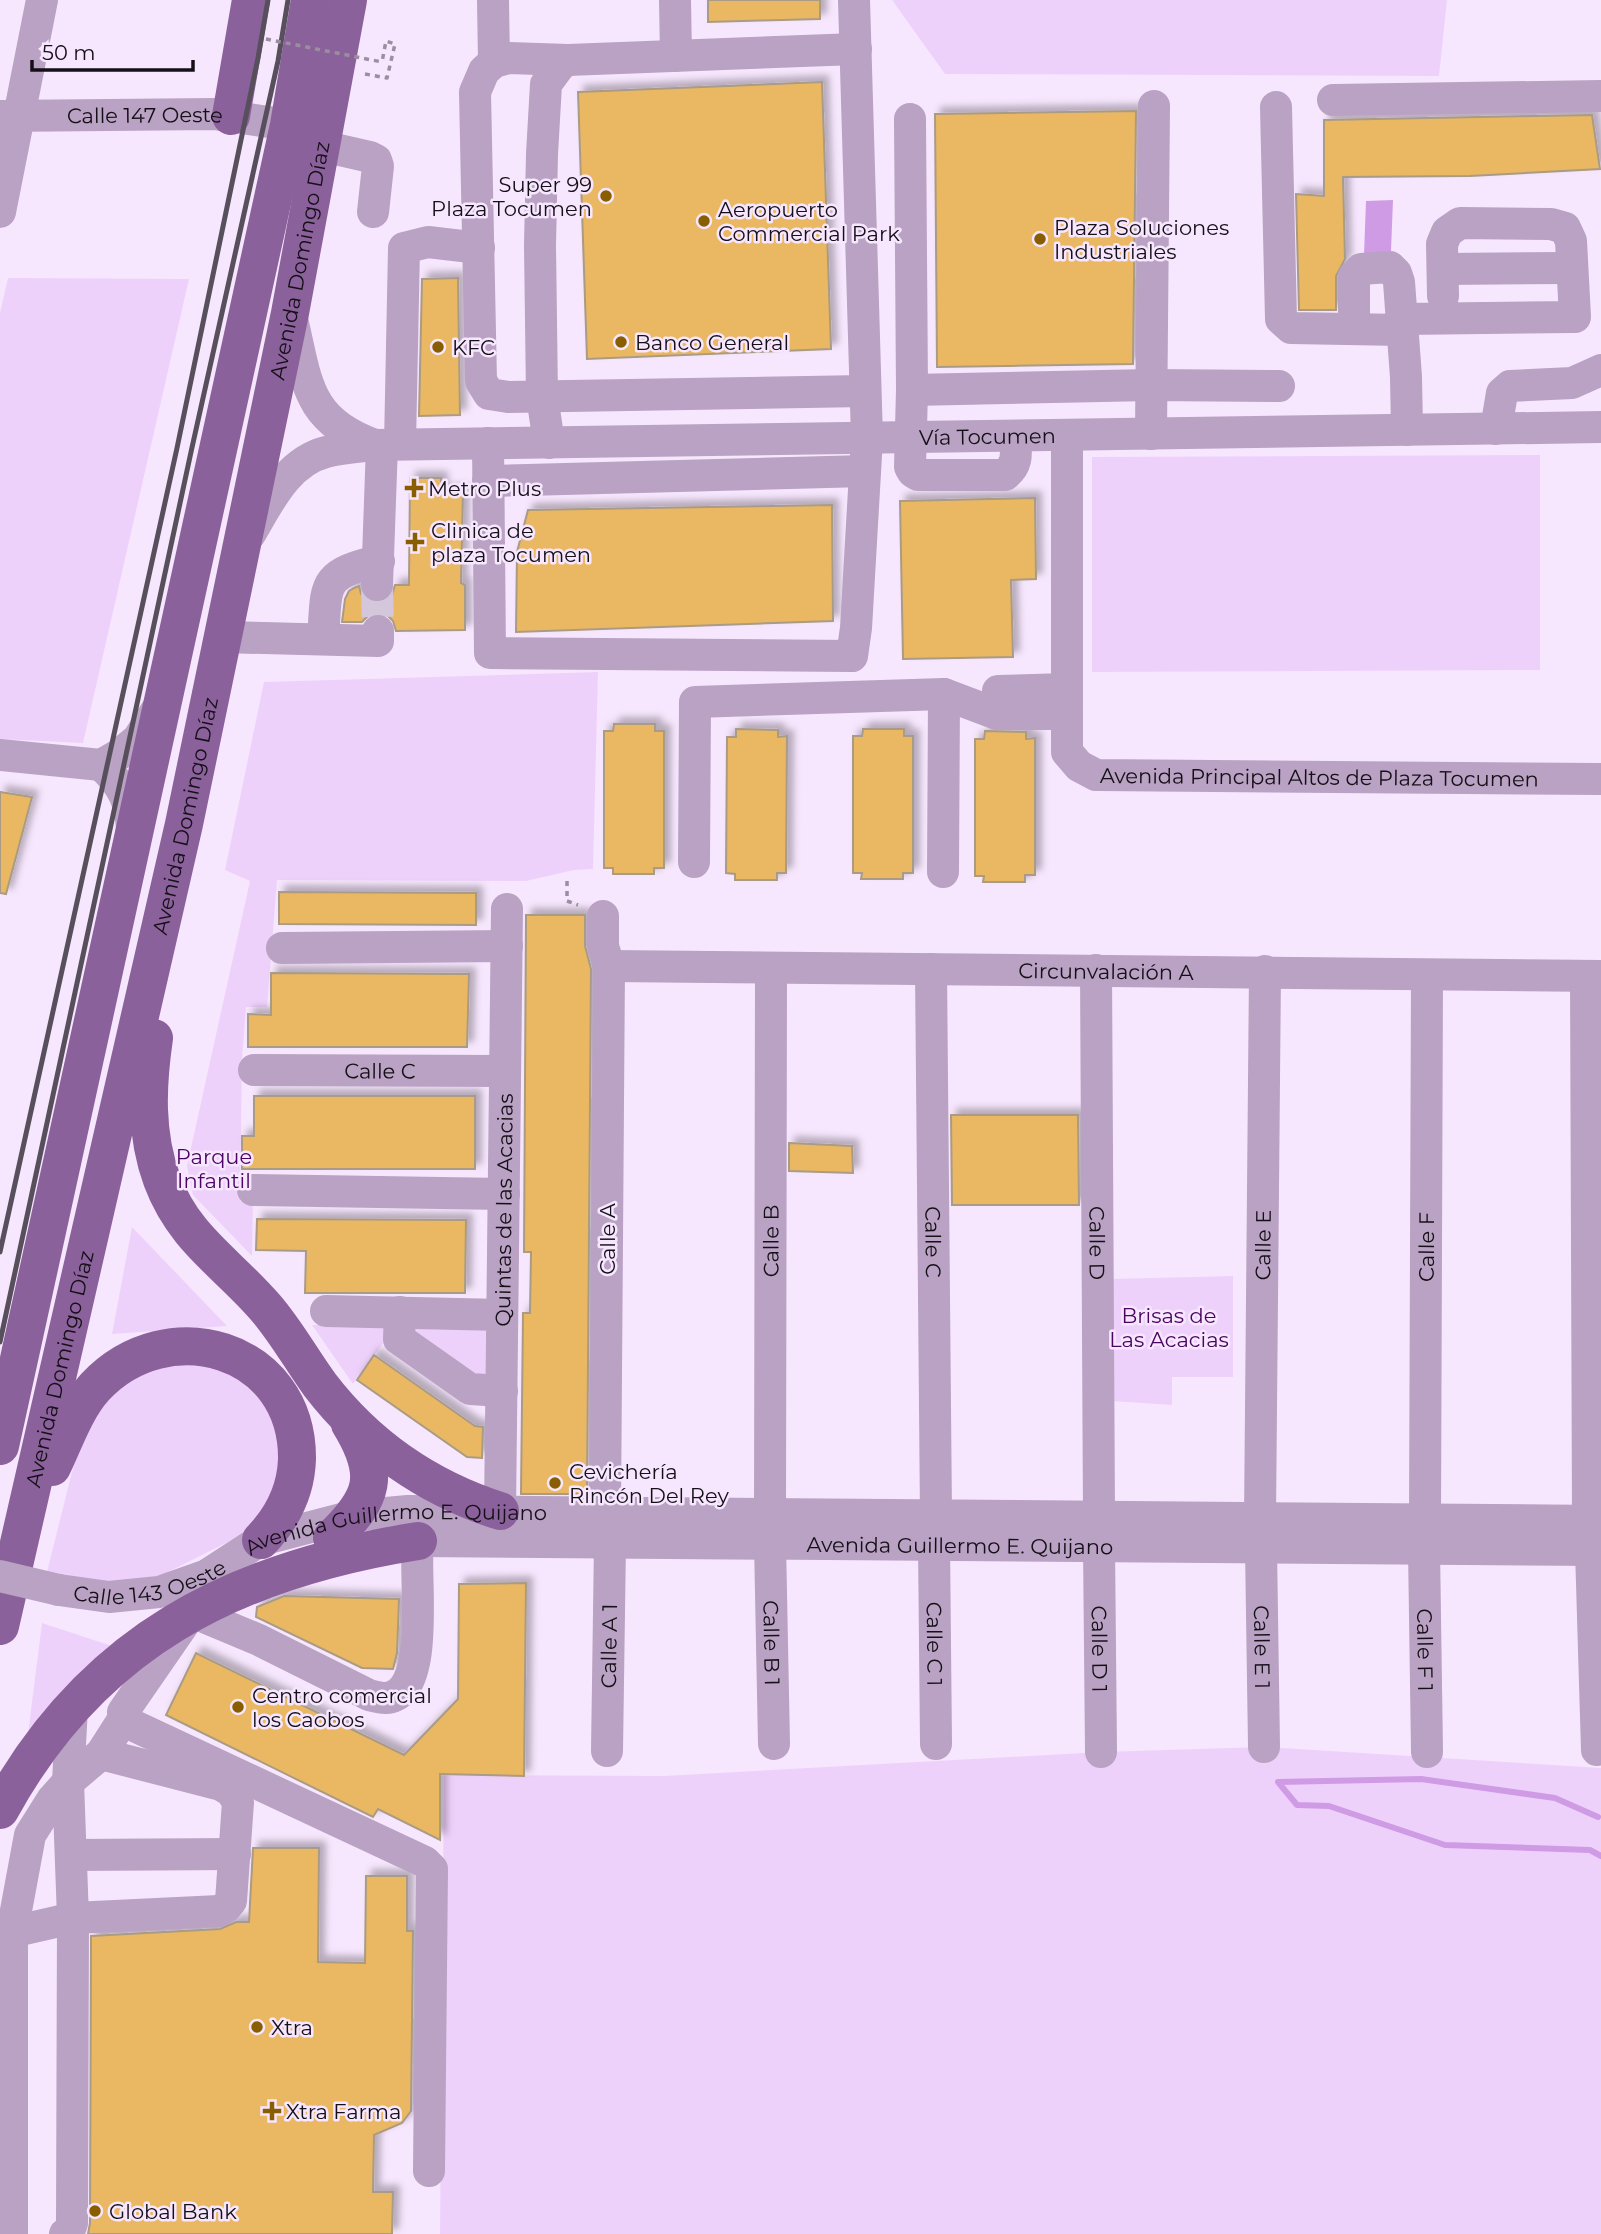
<svg xmlns="http://www.w3.org/2000/svg" width="1601" height="2234" viewBox="0 0 1601 2234" font-family="Montserrat,sans-serif">
  <style>
    .green { fill: #eed1fb }
    .water { fill: #cf9be5 }
    .lines { fill: none; stroke-linecap: round; stroke-linejoin: round }
    .stream { stroke: #cf9be5; stroke-width: 6 }
    .building { fill: #eab763; stroke: #a99b86; stroke-width: 2; filter: url(#shadow) }
    .minor-tunnel { stroke: #d5c7db; stroke-width: 32; stroke-dasharray: 32 16; stroke-linecap: butt }
    .path { stroke: #9a8e9f; stroke-width: 3.5; stroke-dasharray: 5 5; stroke-linecap: butt }
    .minor { stroke: #b9a2c3; stroke-width: 32 }
    .major { stroke: #8b619c; stroke-width: 38 }
    .rail { stroke: #584f5c; stroke-width: 5 }
    .path-bridge { stroke: #9a8e9f; stroke-width: 3.5; stroke-dasharray: 5 5; stroke-linecap: butt }
    .minor-bridge { stroke: #b9a2c3; stroke-width: 32 }
    .poi-dot { fill: #885e00; stroke: #f7e7fe; stroke-width: 2.5 }
    .labels { text-anchor: middle; dominant-baseline: central; stroke-width: 5; stroke-linejoin: round; paint-order: stroke }
    .street-label { font-size: 21px; fill: #150f17; stroke: #f7e7fe }
    .poi-label { font-size: 21px; fill: #150f17; stroke: #f7e7fe; text-anchor: start }
    .park-label { font-size: 21px; fill: #4b0462; stroke: #f7e7fe }
  </style>
  <defs>
    <filter id="shadow"><feDropShadow dx="6" dy="-6" stdDeviation="3.5" flood-color="#0004"/></filter>
  </defs>
  <rect width="100%" height="100%" fill="#f7e7fe"/>
  <path class="green" d="M892,0H1447L1439,76L945,74Z
    M8,278L189,279L83,743L0,739V313Z
    M1540,455V670L1092,672V457Z
    M598,672L593,869L574,870L526,881L277,880L267,1007H246L242,1059L240,1201L253,1202L252,1256L193,1195L187,1166L250,881L225,870L264,682Z
    M132,1227L227,1326L112,1334Z
    M1233,1276V1377H1172V1405L1112,1401V1279Z
    M312,1325H386L387,1338L353,1384Z
    M408,1326H478L487,1332V1378L467,1379Z
    M217,1358L265,1396L284,1457L275,1493L252,1530L164,1574L129,1583L88,1584L47,1572L90,1400L110,1378Z
    M42,1623L115,1647L28,1734Z
    M1264,1747L1601,1768V2234H440L444,1775L664,1776L1101,1752Z"/>
  <path class="water" d="M1393,200L1391,251L1364,255L1366,201Z"/>
  <g class="lines">
    <path class="stream" d="M1598,1817L1555,1798L1421,1779L1278,1782L1297,1805L1329,1806L1445,1845L1590,1850L1601,1856"/>
  </g>
  <path class="building" d="M708,0H820V19L708,22Z
    M822,82L831,349L587,359L578,92Z
    M1136,111L1133,364L937,367L935,114Z
    M1592,115L1600,169L1470,176L1343,177L1345,259L1336,276V310H1299L1296,194L1324,196V120Z
    M458,278L460,415L419,416L422,279Z
    M410,478H441V491L463,492L461,583L465,585V630L396,631L393,621L387,615L379,613L369,615L362,622H342L345,599L349,591L354,588L359,586L361,594L367,600L377,603L385,601L392,595L395,585H409Z
    M1035,498L1036,579L1011,580L1013,657L903,659L900,501Z
    M832,505L833,621L516,632L517,552L528,510Z
    M614,724H655V731H664V868H654V874H613V868H604V731H613Z
    M736,729L778,730V737L787,736L786,873H777V880H735V874L726,873L727,737H736Z
    M863,729H904V736H913V873H903V879H861L862,873H853V736H862Z
    M985,731L1026,732V739L1035,738V875H1025V882H983L984,876H975V739H984Z
    M0,792L32,797L6,894L0,893Z
    M279,892L476,893V925L279,924Z
    M526,915H585V946L591,969L587,1494H521L523,1313H530L531,1252H524Z
    M271,973L469,974L467,1047H248V1014L271,1015Z
    M254,1096H475V1169H242V1136H254Z
    M951,1115H1078L1079,1205H952Z
    M789,1143L852,1146L853,1173L789,1171Z
    M257,1219L466,1220L465,1293H305L306,1251L256,1250Z
    M374,1355L475,1426L483,1427L482,1458L467,1457L357,1380Z
    M526,1583L524,1776L440,1774V1840L378,1809L373,1817L166,1715L196,1653L404,1755L458,1699L459,1584Z
    M284,1596L399,1599L397,1653L393,1669L362,1668L256,1617L257,1607Z
    M253,1848H319L318,1962L365,1963L366,1876H407V1931H413L411,2111L402,2123L374,2135L373,2192H393L392,2234H88L90,2223L91,1936L220,1929L236,1922H249Z"/>
  <g class="lines">
    <path class="minor-tunnel" d="M377,585L378,631"/>
    <path class="path" d="M365,74L387,78L395,44L386,41L382,62
      M567,881V901L578,905"/>
    <g class="minor">
      <path d="M493,0L494,62"/>
      <path d="M675,0L676,56"/>
      <path d="M856,49L568,60L509,58L494,62L484,71L475,92L481,381L489,394L508,397L865,391"/>
      <path d="M1333,100L1601,96"/>
      <path d="M1276,107L1281,319L1291,328L1402,330"/>
      <path id="s1" d="M0,116L214,114L289,125"/>
      <path d="M910,119L912,390L1151,385L1279,386"/>
      <path d="M322,146L370,157L376,160L378,166L373,212"/>
      <path d="M0,212L42,0"/>
      <path d="M1443,269L1572,268"/>
      <path d="M291,315C307,379 304,420 375,445"/>
      <path d="M1402,319L1575,317L1571,241L1565,228L1551,224L1460,223L1447,232L1442,244L1443,296"/>
      <path d="M1354,328V276L1361,269L1390,267L1396,273L1399,282L1406,377L1407,430"/>
      <path d="M912,390L910,467L913,472L918,475H1005C1019,464 1016,452 1015,436"/>
      <path d="M1496,429L1502,393L1510,386L1572,383L1601,370"/>
      <path d="M1151,434L1154,106"/>
      <path id="s2" d="M1067,435V752L1079,766L1096,775L1601,779"/>
      <path d="M488,443L490,653L852,656L856,628L867,438L854,0"/>
      <path d="M549,443L542,396L540,245L542,154L546,84L560,65L568,60"/>
      <path d="M400,444L404,248L428,242L479,248"/>
      <path d="M488,481L865,471"/>
      <path id="s3" d="M250,534C269,502 287,462 326,452C342,448 359,447 375,445L1601,427"/>
      <path d="M377,585L382,445"/>
      <path d="M222,637L378,641V631"/>
      <path d="M323,639C327,585 320,574 379,561"/>
      <path d="M998,691L1066,689"/>
      <path d="M0,755L101,765L120,754L138,739L158,708"/>
      <path d="M101,765C123,785 132,804 132,834"/>
      <path d="M694,862L695,702L944,694L997,714H1067"/>
      <path d="M943,872L944,694"/>
      <path d="M603,916V946L609,966L605,1512"/>
      <path d="M282,948L507,946"/>
      <path id="s4" d="M609,966L1601,976"/>
      <path id="s5" d="M931,969L936,1515"/>
      <path id="s6" d="M1096,970L1099,1516"/>
      <path d="M1586,976L1588,1521"/>
      <path id="s7" d="M254,1070L505,1071"/>
      <path d="M253,1190L504,1194"/>
      <path d="M326,1311L502,1315"/>
      <path d="M400,1312L399,1339L470,1389L502,1391"/>
      <path id="s8" d="M500,1511L507,909"/>
      <path id="s9" d="M770,1514L771,968"/>
      <path id="s10" d="M1260,1518L1265,971"/>
      <path id="s11" d="M1425,1520L1427,975"/>
      <path d="M428,1524C424,1529 419,1536 418,1543C413,1574 433,1696 385,1698C380,1698 373,1696 369,1695L259,1640L192,1612L123,1712L128,1723L425,1862L432,1869L429,2171"/>
      <path id="s12" d="M393,1538L418,1541L1601,1550"/>
      <path id="s13" d="M770,1543L774,1744"/>
      <path id="s14" d="M934,1544L936,1744"/>
      <path id="s15" d="M1099,1546L1101,1752"/>
      <path id="s16" d="M1261,1547L1264,1747"/>
      <path id="s17" d="M1424,1548L1427,1752"/>
      <path d="M1591,1550L1597,1750"/>
      <path id="s18" d="M59,1590L109,1597L159,1592L207,1575L261,1540L353,1516L408,1511L1601,1521"/>
      <path id="s19" d="M607,1751L610,1542"/>
      <path d="M71,1855L235,1854"/>
      <path d="M12,1932L73,1918L219,1911L226,1907L231,1901L238,1802L231,1791L221,1785L101,1754"/>
      <path d="M12,2234V1932L30,1835L52,1800L68,1782L101,1754L124,1718"/>
      <path d="M65,2234L69,2232L72,2223L73,1918L68,1782L72,1707"/>
    </g>
    <g class="major">
      <path d="M231,116L251,0"/>
      <path d="M154,1038C147,1086 145,1134 162,1180C184,1239 226,1262 265,1307C286,1331 301,1359 320,1385C366,1445 428,1488 500,1511"/>
      <path d="M0,1446L289,125L310,0"/>
      <path d="M52,1467C65,1440 75,1409 95,1387C167,1310 298,1347 297,1459C296,1491 283,1517 261,1540"/>
      <path d="M332,1538C374,1498 381,1475 350,1424"/>
      <path id="s20" d="M0,1626L184,824L290,313L348,0"/>
      <path d="M0,1810C92,1641 234,1570 418,1541"/>
    </g>
    <path class="rail" d="M0,1252L177,448L258,58L268,0
      M0,1342L191,452L278,61L288,0"/>
    <path class="path-bridge" d="M266,39L382,62"/>
    <path class="minor-bridge" d="M0,1576L59,1590"/>
  </g>
  <g class="poi-dot">
    <circle cx="606" cy="196" r="7"/>
    <circle cx="704" cy="221" r="7"/>
    <circle cx="1040" cy="239" r="7"/>
    <circle cx="621" cy="342" r="7"/>
    <circle cx="438" cy="347" r="7"/>
    <path d="M410.5 477.5h7v7h7v7h-7v7h-7v-7h-7v-7h7z"/>
    <path d="M411.5 531.5h7v7h7v7h-7v7h-7v-7h-7v-7h7z"/>
    <circle cx="555" cy="1483" r="7"/>
    <circle cx="238" cy="1707" r="7"/>
    <circle cx="257" cy="2027" r="7"/>
    <path d="M268.5 2100.5h7v7h7v7h-7v7h-7v-7h-7v-7h7z"/>
    <circle cx="95" cy="2211" r="7"/>
  </g>
  <g class="labels">
    <g class="street-label">
      <text stroke="none"><textPath href="#s1" startOffset="145">Calle 147 Oeste</textPath></text>
      <text stroke="none"><textPath href="#s20" startOffset="1398">Avenida Domingo Díaz</textPath></text>
      <text stroke="none"><textPath href="#s3" startOffset="777">Vía Tocumen</textPath></text>
      <text stroke="none"><textPath href="#s2" startOffset="578">Avenida Principal Altos de Plaza Tocumen</textPath></text>
      <text stroke="none"><textPath href="#s20" startOffset="831">Avenida Domingo Díaz</textPath></text>
      <text stroke="none"><textPath href="#s4" startOffset="497">Circunvalación A</textPath></text>
      <text stroke="none"><textPath href="#s7" startOffset="126">Calle C</textPath></text>
      <text stroke="none"><textPath href="#s8" startOffset="301">Quintas de las Acacias</textPath></text>
      <text transform="translate(607 1239) rotate(-90)">Calle A</text>
      <text stroke="none"><textPath href="#s9" startOffset="273">Calle B</textPath></text>
      <text stroke="none"><textPath href="#s5" startOffset="273">Calle C</textPath></text>
      <text stroke="none"><textPath href="#s6" startOffset="273">Calle D</textPath></text>
      <text stroke="none"><textPath href="#s10" startOffset="273">Calle E</textPath></text>
      <text stroke="none"><textPath href="#s11" startOffset="273">Calle F</textPath></text>
      <text stroke="none"><textPath href="#s20" startOffset="264">Avenida Domingo Díaz</textPath></text>
      <text stroke="none"><textPath href="#s18" startOffset="352">Avenida Guillermo E. Quijano</textPath></text>
      <text stroke="none"><textPath href="#s12" startOffset="567">Avenida Guillermo E. Quijano</textPath></text>
      <text stroke="none"><textPath href="#s18" startOffset="93">Calle 143 Oeste</textPath></text>
      <text stroke="none"><textPath href="#s13" startOffset="100">Calle B 1</textPath></text>
      <text stroke="none"><textPath href="#s14" startOffset="100">Calle C 1</textPath></text>
      <text stroke="none"><textPath href="#s19" startOffset="105">Calle A 1</textPath></text>
      <text stroke="none"><textPath href="#s16" startOffset="100">Calle E 1</textPath></text>
      <text stroke="none"><textPath href="#s15" startOffset="103">Calle D 1</textPath></text>
      <text stroke="none"><textPath href="#s17" startOffset="102">Calle F 1</textPath></text>
    </g>
    <g class="poi-label">
      <text x="592" y="184" text-anchor="end">Super 99<tspan x="592" dy="24">Plaza Tocumen</tspan></text>
      <text x="718" y="209">Aeropuerto<tspan x="718" dy="24">Commercial Park</tspan></text>
      <text x="1054" y="227">Plaza Soluciones<tspan x="1054" dy="24">Industriales</tspan></text>
      <text x="635" y="342">Banco General</text>
      <text x="452" y="347">KFC</text>
      <text x="428" y="488">Metro Plus</text>
      <text x="431" y="530">Clinica de<tspan x="431" dy="24">plaza Tocumen</tspan></text>
      <text x="569" y="1471">Cevichería<tspan x="569" dy="24">Rincón Del Rey</tspan></text>
      <text x="252" y="1695">Centro comercial<tspan x="252" dy="24">los Caobos</tspan></text>
      <text x="271" y="2027">Xtra</text>
      <text x="286" y="2111">Xtra Farma</text>
      <text x="109" y="2211">Global Bank</text>
    </g>
    <g class="park-label">
      <text x="214" y="1156">Parque<tspan x="214" dy="24">Infantil</tspan></text>
      <text x="1169" y="1315">Brisas de<tspan x="1169" dy="24">Las Acacias</tspan></text>
    </g>
  </g>
  <path d="M32 60v10h161v-10" fill="none" stroke="#150f17" stroke-width="3.5"/>
  <text x="42" y="60" font-size="21" fill="#150f17" stroke="#f7e7fe" stroke-width="5" paint-order="stroke">50 m</text>
</svg>
